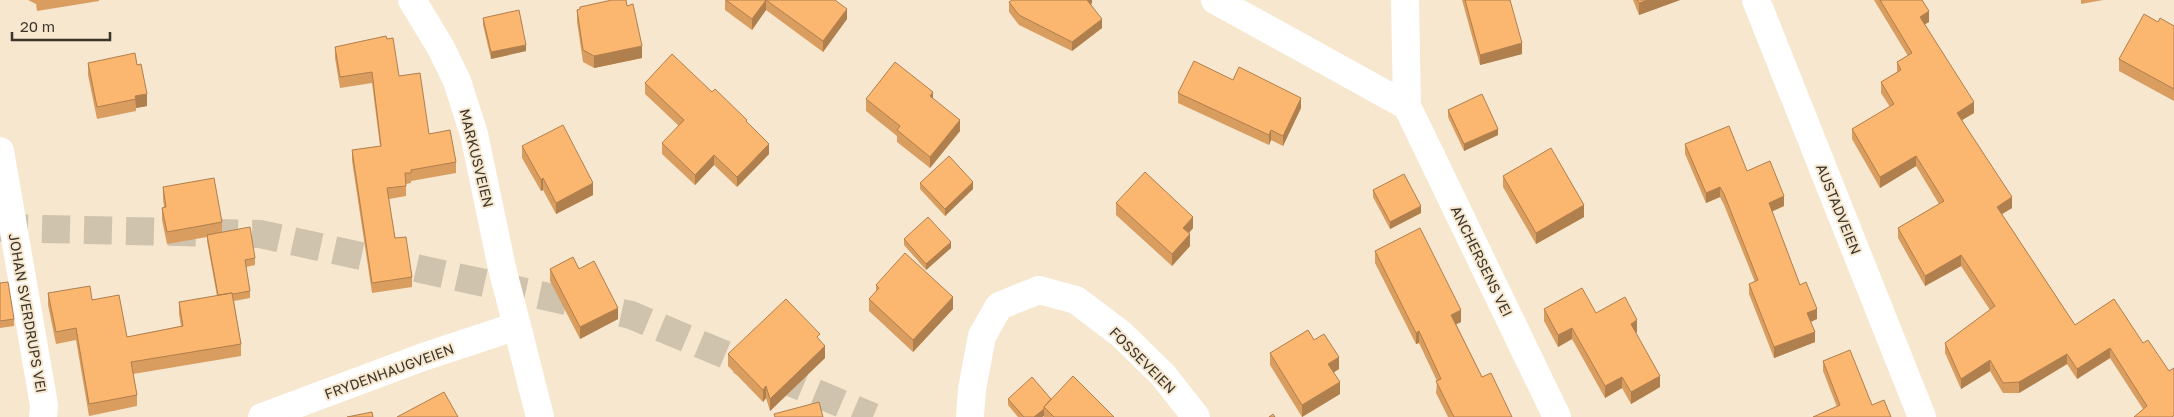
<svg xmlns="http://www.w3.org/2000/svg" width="2174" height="417" viewBox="0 0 2174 417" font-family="'Golos Text',sans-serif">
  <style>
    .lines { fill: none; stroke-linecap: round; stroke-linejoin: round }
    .highway-tunnel { stroke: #d0c3ad; stroke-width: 28; stroke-dasharray: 28 14; stroke-linecap: butt }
    .street { stroke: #fff; stroke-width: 28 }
    .secondary { stroke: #fff; stroke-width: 28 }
    .wall { fill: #d89d5f }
    .shaded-wall { fill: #b07f4e }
    .building { fill: #fbb66f; stroke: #b07f4e }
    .labels { text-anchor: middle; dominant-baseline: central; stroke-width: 4; stroke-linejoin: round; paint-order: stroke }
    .street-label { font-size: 14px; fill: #3a342a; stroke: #f6e7ce }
  </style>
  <rect width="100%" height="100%" fill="#f6e7ce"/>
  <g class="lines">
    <path class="highway-tunnel" d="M0,228L260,234L631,315L873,417"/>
    <path class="street" d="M412,0L441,48L457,81L474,134L502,268L517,326
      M1215,0L1407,106
      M1405,0L1407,106L1557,417
      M0,151L44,405L43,417
      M970,417L972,389L982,336L999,306L1039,290L1076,300L1121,334L1163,375L1196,417"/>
    <path class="secondary" d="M1756,0L1922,417
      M262,417L423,357L517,326L540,417"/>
  </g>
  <path class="wall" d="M28,0H99V1L37,11L36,4Z
    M725,0H835L847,19L823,52L766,10L752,30L725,10Z
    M1092,0V3L1091,4L1102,28L1072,51L1019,25L1009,12V2Z
    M1462,0H1510L1522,54L1480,65Z
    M1633,0H1680L1639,15Z
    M1874,0H1922L1929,22L1925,24L1974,113L1962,120L2012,208L2002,214L2075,325L2114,299L2174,417L2143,409L2110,358L2077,379L2067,364L2019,393H2003L1990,371L1961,389L1945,353V343L1990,310L1961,266L1925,286L1898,238V228L1939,204L1916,166L1880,188L1852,139V129L1890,107L1881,93V82L1897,72V62L1908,56Z
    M2081,0H2103L2081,4Z
    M627,6L642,58L594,68L583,62L577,22V10Z
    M483,18L526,51L491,59L483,25Z
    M2158,22L2174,26V101L2119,71V59Z
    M387,39L399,76L429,134L456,162V173L411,181V183L406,184V196L389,199L395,238L412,277V287L372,293L352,161V150L380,146L372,83L340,88L335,58V47Z
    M88,63L137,65L147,106L136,108V111L97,119L88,75Z
    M1233,80L1301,108L1283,146L1271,140L1269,145L1178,103V93Z
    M645,83L712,92L747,123L769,154L737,187L714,165L695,185L662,154V143L679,126L645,94Z
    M866,99H933L960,131L930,168L897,142V136L866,111Z
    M1448,110L1498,135L1464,151L1448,117Z
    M1685,144L1747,171L1784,206L1772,211L1800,285L1817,319L1811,322L1815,342L1774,358L1749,294V284L1755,282L1724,205L1720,197L1706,203L1685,154Z
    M522,146L593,195L556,214L543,190L541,191L522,158Z
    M1503,176L1584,217L1536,244L1503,187Z
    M920,183L973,189L945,216L920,189Z
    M163,187L222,222V232L255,258V265L246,267L250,291V298L234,301L241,344V356L133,374L137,395V406L89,416L76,340L56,344L48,305V293L92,300L127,337L181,326L179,314V302L217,296L207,241V237L167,244L162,220V208L164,207L163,199Z
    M1373,190L1421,213L1390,229L1373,197Z
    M1116,203L1193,228L1189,233L1190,246L1172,266L1116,215Z
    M904,239L951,248L926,270L904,245Z
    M1375,251L1461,322L1456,324L1482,377L1512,417H1448L1436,393L1437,381L1419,343L1416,344L1375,263Z
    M550,269H579L618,319L580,339L550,281Z
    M0,283L14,319V326L0,328Z
    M876,285L953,309L913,352L869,311V299L876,292Z
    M1544,309L1596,313L1637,332L1636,333L1660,387L1631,404L1622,388L1605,398L1572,339L1558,347L1544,321Z
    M820,340L825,358L770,411L766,398L763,402L728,366V354Z
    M1314,340L1339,369L1334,372L1340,394L1302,417L1270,365V353Z
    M1823,361L1872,405L1837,407L1823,371Z
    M1008,399H1051L1114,417H1044V416L1042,417H1018L1008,405Z"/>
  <path class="shaded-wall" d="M766,0V10L752,30V19Z
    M1086,0H1092V3L1086,8Z
    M1648,0H1680L1639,15V3Z
    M847,9V19L823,52V41Z
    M1929,11V22L1920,27V17Z
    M1102,19V28L1072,51V42Z
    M1522,43V54L1480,65V55Z
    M526,45V51L491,59V52Z
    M642,46V58L594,68V56Z
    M933,92V103L930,96Z
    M147,94V106L136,108L135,96Z
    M1301,98V108L1283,146V136Z
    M1974,102V113L1957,123V113Z
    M960,120V131L930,168V157Z
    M1498,129V135L1464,151V144Z
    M1271,130V140L1269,145V135Z
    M769,144V154L737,187V177Z
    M714,155V165L695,185V175Z
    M1916,156V166L1880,188V177Z
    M543,178V190L541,191V180Z
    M973,182V189L945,216V209Z
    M593,183V195L556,214V203Z
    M1720,187V197L1706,203V193Z
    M1784,196V206L1769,213V203Z
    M2012,197V208L1997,217V207Z
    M1584,205V217L1536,244V233Z
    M1421,206V213L1390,229V222Z
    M1193,217V228L1183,240V228Z
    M1190,234V246L1172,266V254Z
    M951,242V248L926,270V264Z
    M1961,255V266L1925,286V276Z
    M953,297V309L913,352V340Z
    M618,308V319L580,339V327Z
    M1817,309V319L1807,323V313Z
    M1461,310V322L1451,327V315Z
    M1637,320V332L1631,335V324Z
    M1572,328V339L1558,347V335Z
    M1419,331V343L1416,344V333Z
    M1815,332V342L1774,358V347Z
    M825,346V358L770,411V399Z
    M2110,348V358L2077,379V369Z
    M2067,354V364L2019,393V382Z
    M1339,357V369L1328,376V364Z
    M1990,360V371L1961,389V379Z
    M1660,376V387L1631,404V392Z
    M1622,377V388L1605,398V386Z
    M1340,382V394L1302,417V405Z
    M766,386V398L763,402V390Z
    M1044,409V416L1042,417H1034Z"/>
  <path class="building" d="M612,0H626L627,6L633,4L642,46L594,56L583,50L577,10L580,9V7Z
    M726,0H766L752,19Z
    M766,0H835L847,9L823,41Z
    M1012,0H1087L1102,19L1072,42L1019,15L1009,2Z
    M1465,0H1510L1522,43L1480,55Z
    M1637,0H1648L1639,3Z
    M1880,0H1922L1929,11L1920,17L1974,102L1957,113L2012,197L1997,207L2075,325L2114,299L2143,343L2148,340L2169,371L2174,368V415L2172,417H2134L2147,406L2110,348L2077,369L2067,354L2019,382L2003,383L1990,360L1961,379L1945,343L1995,306L1961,255L1925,276L1898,228L1944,201L1916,156L1880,177L1852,129L1894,104L1881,82L1901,70L1897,62L1912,53Z
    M519,10L526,45L491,52L483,18Z
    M2144,14L2158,22L2160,18L2174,26V89L2119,59Z
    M386,36L387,39L393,38L399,76L420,73L429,134L450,130L456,162L411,170V173H405L406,186L387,188L395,238L406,237L412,277L372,283L352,150L381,146L372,72L340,77L335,47Z
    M135,53L137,65L141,64L147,94L135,96L136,99L97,107L88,63Z
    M672,54L712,92L715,89L747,120L746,121L769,144L737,177L714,155L695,175L662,143L684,120L645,83Z
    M1194,61L1233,80L1239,67L1301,98L1283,136L1271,130L1269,135L1178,93Z
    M895,62L933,92L930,96L960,120L930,157L897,130L900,126L866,99Z
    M1482,94L1498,129L1464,144L1448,110Z
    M563,125L593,183L556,203L543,178L541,180L522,146Z
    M1729,126L1747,171L1770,161L1784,196L1769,203L1800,285L1806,282L1817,309L1807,313L1815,332L1774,347L1749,284L1758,280L1724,194L1720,187L1706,193L1685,144Z
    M1551,148L1584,205L1536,233L1503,176Z
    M949,156L973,182L945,209L920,183Z
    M1145,172L1193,217L1183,228L1190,234L1172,254L1116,203Z
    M1404,174L1421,206L1390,222L1373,190Z
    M214,178L222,222L167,232L162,208L166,207L163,187Z
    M928,217L951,242L926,264L904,239Z
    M250,227L255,258L245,260L250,291L233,294L232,293L218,295L207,235Z
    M1420,228L1461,310L1451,315L1482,377L1491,373L1512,417H1454L1436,381L1441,379L1419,331L1416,333L1375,251Z
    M905,253L953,297L913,340L869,299L879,288L876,285Z
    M573,257L579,269L594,261L618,308L580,327L550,269Z
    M8,282L14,319L0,321V283Z
    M90,286L92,300L119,295L127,337L183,326L179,302L232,293L241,344L131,362L137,395L89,404L76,328L56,332L48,293Z
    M1582,288L1596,313L1625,297L1637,320L1631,324L1660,376L1631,392L1622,377L1605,386L1572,328L1558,335L1544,309Z
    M786,299L820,334L817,337L825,346L770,399L766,386L763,390L728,354Z
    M1308,330L1314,340L1324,334L1339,357L1328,364L1340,382L1302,405L1270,353Z
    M1850,350L1872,405L1884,400L1891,417H1813L1840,405L1823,361Z
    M1073,376L1114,417H1054L1044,407Z
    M1032,377L1051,399L1044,407V409L1034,417H1024L1008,399Z
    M444,392L458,417H397Z
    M819,402L823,417H775L774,414Z
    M372,412L373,417H347Z
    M1273,414L1275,417H1269Z"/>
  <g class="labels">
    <g class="street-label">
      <text transform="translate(477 158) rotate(76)">MARKUSVEIEN</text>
      <text transform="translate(1839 209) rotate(68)">AUSTADVEIEN</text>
      <text transform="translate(1482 261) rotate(64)">ANCHERSENS VEI</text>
      <text transform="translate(28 313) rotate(80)">JOHAN SVERDRUPS VEI</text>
      <text transform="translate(1143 360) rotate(45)">FOSSEVEIEN</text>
      <text transform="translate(389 371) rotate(-20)">FRYDENHAUGVEIEN</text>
    </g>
  </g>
  <path d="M12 32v8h98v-8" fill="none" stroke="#3a342a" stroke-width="2.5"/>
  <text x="20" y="32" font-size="15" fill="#3a342a" stroke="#f6e7ce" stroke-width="4" paint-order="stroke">20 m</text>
</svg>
